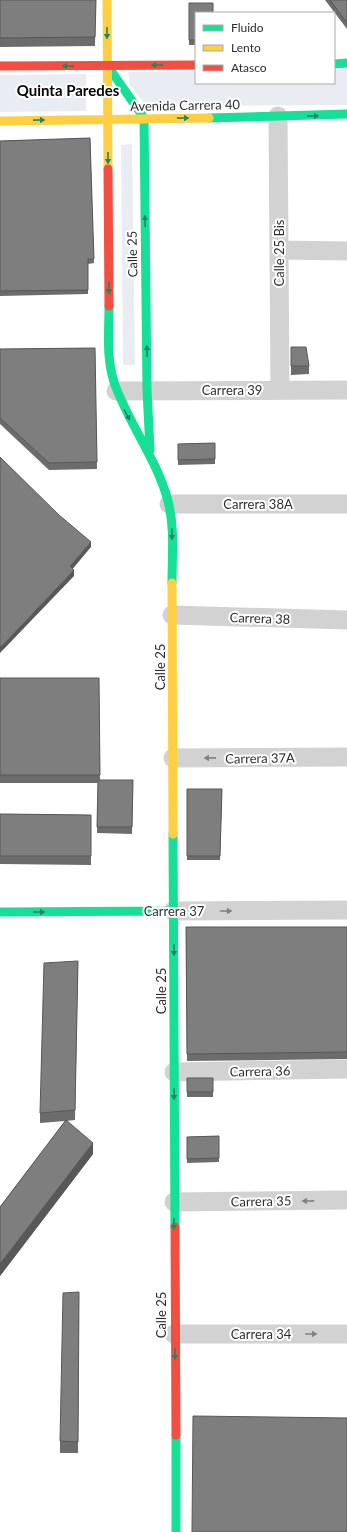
<svg xmlns="http://www.w3.org/2000/svg" width="347" height="1532" viewBox="0 0 347 1532" font-family="Lato,sans-serif">
  <style>
    .green { fill: #eaecf4 }
    .lines { fill: none; stroke-linecap: round; stroke-linejoin: round }
    .street { stroke: #d2d2d2; stroke-width: 19 }
    .fast { stroke: #16e098; stroke-width: 9 }
    .slow { stroke: #ffcf43; stroke-width: 9 }
    .jam { stroke: #f24e42; stroke-width: 9 }
    .wall { fill: #6c6c6c }
    .shaded-wall { fill: #585858 }
    .building { fill: #7e7e7e; stroke: #585858 }
    .oneway { fill: #228662 }
    .oneway2 { fill: #808080 }
    .labels { text-anchor: middle; dominant-baseline: central; stroke-width: 4; stroke-linejoin: round; paint-order: stroke }
    .street-label { font-size: 13px; fill: #2d2d2d; stroke: #fff }
    .quarter-label { font-size: 15px; font-weight: bold; fill: #000; stroke: #fff }
  </style>
  <rect width="100%" height="100%" fill="#fff"/>
  <path class="green" d="M334,70H347V105L147,106L130,85L128,72L196,71V83H334Z
    M86,74V111L0,112V75Z
    M132,144L135,365H123L121,145Z"/>
  <g class="lines">
    <path class="street" d="M278,116L280,389
      M279,250L347,251
      M116,391L347,390
      M169,504H347
      M172,615L347,620
      M173,758L347,757
      M173,911L347,910
      M174,1072L347,1069
      M174,1202L347,1200
      M174,1334H347"/>
    <path class="fast" d="M334,64L347,63
      M107,65L144,118L147,390L150,450
      M209,118L347,114
      M109,306C109,331 106,357 114,382C128,423 157,459 168,501C175,528 172,556 172,583
      M173,834L175,1227
      M0,912L173,911
      M176,1435V1532"/>
    <path class="slow" d="M107,0L108,169
      M0,121L209,118
      M172,583L173,834"/>
    <path class="jam" d="M0,66L196,65
      M108,169L109,306
      M175,1227L176,1435"/>
  </g>
  <path class="wall" d="M0,0H96L95,46L0,47Z
    M325,0H347V29Z
    M189,3L196,13V45H189Z
    M90,138L94,263L88,264V294L0,296V141Z
    M291,347L309,366V374L291,375Z
    M95,348L97,469L49,470L0,424V349Z
    M215,443V464L178,465V444Z
    M0,678H99L100,780H133L132,834L97,833L98,783H0Z
    M187,789H222L220,860H187Z
    M0,814L91,815V865L0,864Z
    M186,927H347V1059L187,1061Z
    M78,961L75,1120L66,1121L93,1154L0,1276V1207L65,1121L40,1123V1113Z
    M187,1078H213V1097H187Z
    M219,1136V1162L187,1163V1137Z
    M79,1292L78,1453H60V1441Z"/>
  <path class="shaded-wall" d="M91,542V547L70,572V566Z
    M74,570V576L0,653V648Z
    M93,1143V1154L0,1276V1264Z"/>
  <path class="building" d="M0,0H96L95,37L0,38Z
    M330,0H347V23Z
    M189,3H213V13H196V40H189Z
    M90,138L94,259H88V290L0,291V141Z
    M291,347H306L309,366H291Z
    M95,348L97,462L49,463L0,418V349Z
    M215,443V459L178,460V444Z
    M0,457L59,515L91,542L70,566L74,570L0,648Z
    M0,678H99L100,775H0Z
    M98,780H133L132,827H97Z
    M187,789H222L220,856H187Z
    M0,814L91,815V856H0Z
    M186,927H347V1052L187,1054Z
    M78,961L75,1110L40,1113L44,963Z
    M187,1078H213V1092H187Z
    M66,1120L93,1143L0,1264V1207Z
    M219,1136V1158L187,1159V1137Z
    M79,1292L78,1442L60,1441L63,1293Z
    M193,1416L347,1418V1532H192Z"/>
  <defs><path id="oneway-solid" d="M-6-.8H1V-3.2L6.5 0L1 3.2V.8H-6Z"/></defs>
  <g class="oneway">
    <use href="#oneway-solid" transform="translate(107 33) rotate(90)"/>
    <use href="#oneway-solid" transform="translate(157 65) rotate(180)"/>
    <use href="#oneway-solid" transform="translate(68 66) rotate(180)"/>
    <use href="#oneway-solid" transform="translate(313 116) rotate(-1)"/>
    <use href="#oneway-solid" transform="translate(183 118) rotate(-1)"/>
    <use href="#oneway-solid" transform="translate(39 120) rotate(-1)"/>
    <use href="#oneway-solid" transform="translate(108 158) rotate(90)"/>
    <use href="#oneway-solid" transform="translate(145 221) rotate(-91)"/>
    <use href="#oneway-solid" transform="translate(109 288) rotate(90)"/>
    <use href="#oneway-solid" transform="translate(147 351) rotate(-91)"/>
    <use href="#oneway-solid" transform="translate(127 415) rotate(62)"/>
    <use href="#oneway-solid" transform="translate(172 534) rotate(90)"/>
    <use href="#oneway-solid" transform="translate(39 912)"/>
    <use href="#oneway-solid" transform="translate(174 950) rotate(90)"/>
    <use href="#oneway-solid" transform="translate(174 1094) rotate(90)"/>
    <use href="#oneway-solid" transform="translate(174 1224) rotate(90)"/>
    <use href="#oneway-solid" transform="translate(175 1354) rotate(90)"/>
  </g>
  <g class="oneway2">
    <use href="#oneway-solid" transform="translate(210 758) rotate(179)"/>
    <use href="#oneway-solid" transform="translate(226 911)"/>
    <use href="#oneway-solid" transform="translate(308 1201) rotate(179)"/>
    <use href="#oneway-solid" transform="translate(311 1334)"/>
  </g>
  <g class="labels">
    <g class="street-label">
      <text transform="translate(185 105) rotate(-1)">Avenida Carrera 40</text>
      <text transform="translate(279 253) rotate(-90)">Calle 25 Bis</text>
      <text transform="translate(132 254) rotate(-91)">Calle 25</text>
      <text x="232" y="390">Carrera 39</text>
      <text x="258" y="504">Carrera 38A</text>
      <text transform="translate(260 618) rotate(2)">Carrera 38</text>
      <text transform="translate(160 667) rotate(-90)">Calle 25</text>
      <text transform="translate(260 758) rotate(-1)">Carrera 37A</text>
      <text x="174" y="911">Carrera 37</text>
      <text transform="translate(161 991) rotate(-90)">Calle 25</text>
      <text transform="translate(260 1071) rotate(-1)">Carrera 36</text>
      <text transform="translate(261 1201) rotate(-1)">Carrera 35</text>
      <text transform="translate(161 1315) rotate(-90)">Calle 25</text>
      <text x="261" y="1334">Carrera 34</text>
    </g>
    <g class="quarter-label">
      <text x="68" y="90">Quinta Paredes</text>
    </g>
  </g>
  <rect x="195" y="12" width="140" height="72" fill="#ffffff" stroke="#ababab"/>
  <rect x="203" y="25" width="20" height="6" fill="#16e098" stroke="#ababab"/>
  <text x="231" y="32" font-size="12" fill="#2d2d2d">Fluido</text>
  <rect x="203" y="45" width="20" height="6" fill="#ffcf43" stroke="#ababab"/>
  <text x="231" y="52" font-size="12" fill="#2d2d2d">Lento</text>
  <rect x="203" y="65" width="20" height="6" fill="#f24e42" stroke="#ababab"/>
  <text x="231" y="72" font-size="12" fill="#2d2d2d">Atasco</text>
</svg>
